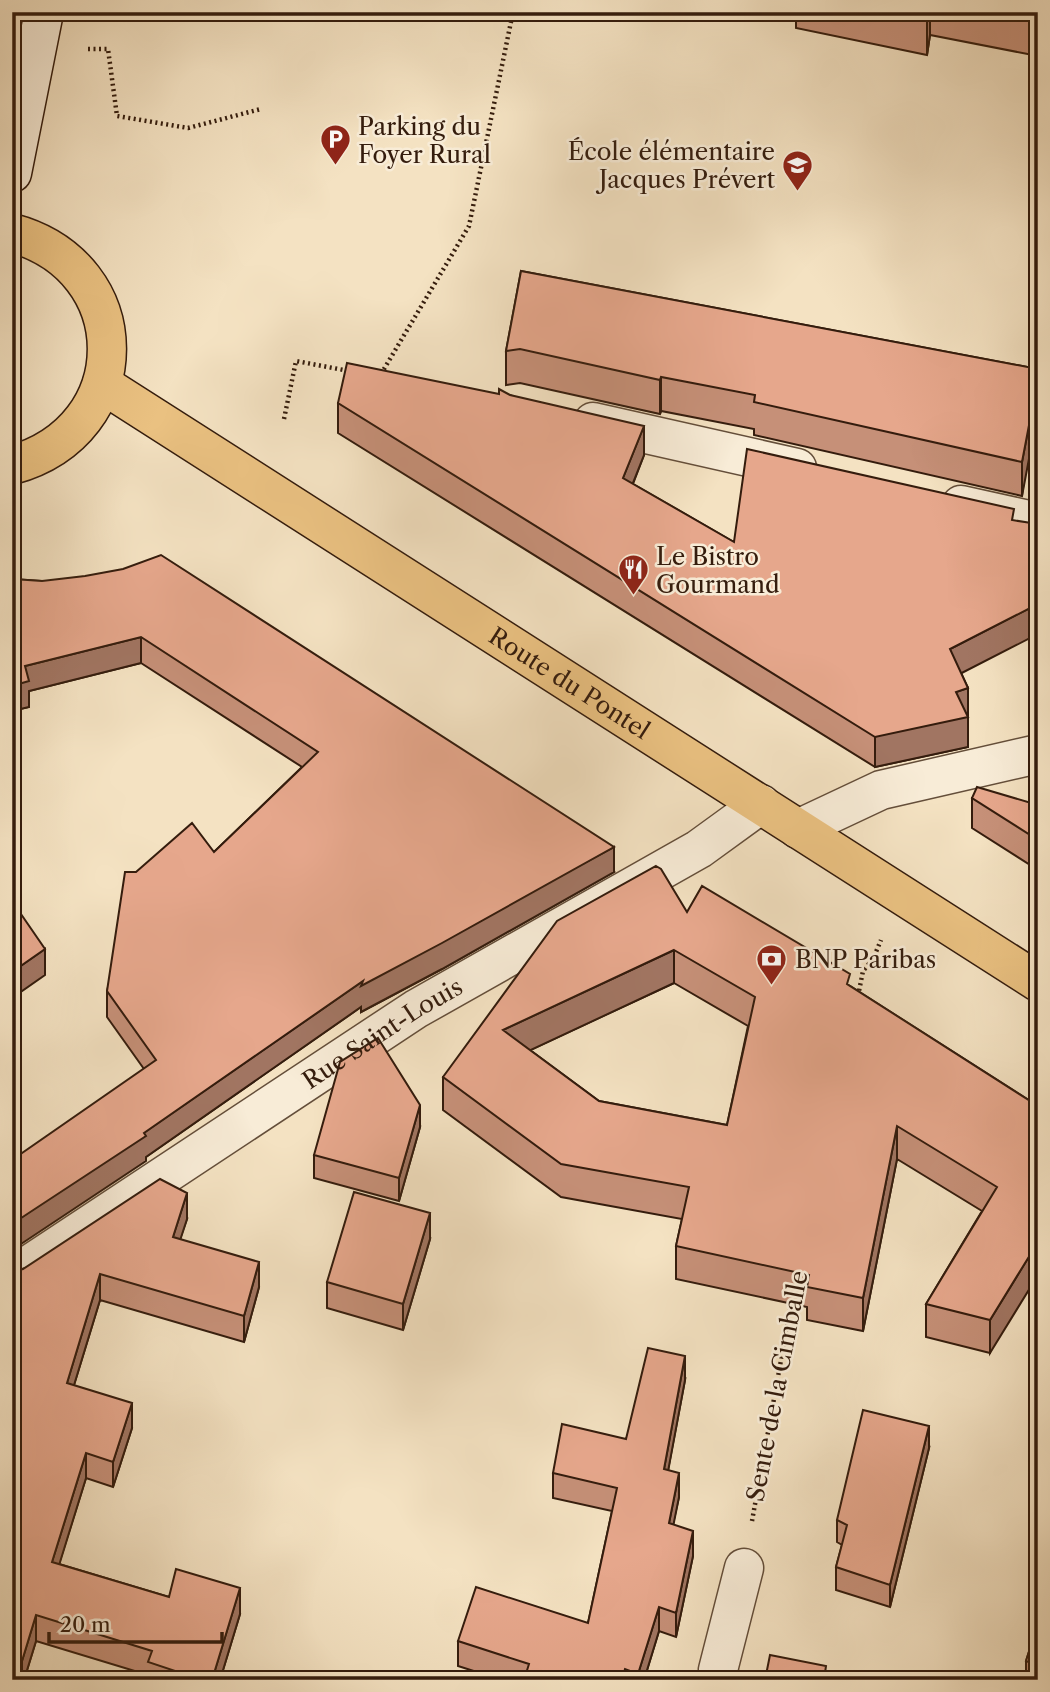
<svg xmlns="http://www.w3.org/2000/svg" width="1050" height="1692" viewBox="0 0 1050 1692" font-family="'Libre Caslon Text',serif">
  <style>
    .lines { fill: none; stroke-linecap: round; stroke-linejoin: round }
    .street-casing { stroke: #644e3a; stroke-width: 41 }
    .secondary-casing { stroke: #341c0d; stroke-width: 41 }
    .primary-casing { stroke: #341c0d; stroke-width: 41 }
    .path { stroke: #341c0d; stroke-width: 4.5; stroke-dasharray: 2 3.5; stroke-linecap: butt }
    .street { stroke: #f8ecd7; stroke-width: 38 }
    .secondary { stroke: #f8ecd7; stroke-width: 38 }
    .primary { stroke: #eac181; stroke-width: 38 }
    .wall { fill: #c69078; stroke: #341c0d; stroke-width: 2; fill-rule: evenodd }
    .shaded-wall { fill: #a17562; stroke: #341c0d; stroke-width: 2 }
    .building { fill: #e6a78c; stroke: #341c0d; stroke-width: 2; fill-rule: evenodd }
    .labels { text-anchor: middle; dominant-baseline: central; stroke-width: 5; stroke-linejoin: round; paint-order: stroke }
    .poi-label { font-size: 24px; fill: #341c0d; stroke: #f8ecd7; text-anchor: start }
    .street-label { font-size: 24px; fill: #341c0d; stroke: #f8ecd7 }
  </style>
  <rect width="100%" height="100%" fill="#f4e2c2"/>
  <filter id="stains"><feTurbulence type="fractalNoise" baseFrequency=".00286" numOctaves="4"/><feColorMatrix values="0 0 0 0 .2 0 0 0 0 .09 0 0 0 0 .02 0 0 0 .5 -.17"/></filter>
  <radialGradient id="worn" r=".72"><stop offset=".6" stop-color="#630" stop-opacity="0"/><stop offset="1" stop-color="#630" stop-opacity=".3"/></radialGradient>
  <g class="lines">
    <defs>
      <g id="street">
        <path d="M593,422L797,468"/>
        <path d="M961,505L1038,522"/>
        <path d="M798,829L881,790L1038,754"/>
        <path id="s1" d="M12,1276L416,1009L699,849L761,804"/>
        <path d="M721,1680L718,1670L744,1568"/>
      </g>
      <path id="secondary" d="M12,173L44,12"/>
      <g id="primary">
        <path d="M12,233C138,267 139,430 12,465"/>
        <path id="s2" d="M102,384L1038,982"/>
      </g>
    </defs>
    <use href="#street" class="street-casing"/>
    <use href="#secondary" class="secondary-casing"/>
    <use href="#primary" class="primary-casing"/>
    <path class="path" d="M88,49H108L117,116L188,128L261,109
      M381,374L469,226L513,12
      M284,419L296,361L349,371
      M858,996L863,971L873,959L881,940
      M752,1521L792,1299"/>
    <use href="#street" class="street"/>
    <use href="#secondary" class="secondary"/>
    <use href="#primary" class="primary"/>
  </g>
  <path class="wall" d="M796,12H1038V56L930,35L927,55L796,28Z
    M521,271L1038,369L1022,496L754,435V429L661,411L660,414L520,383L506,385V351Z
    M510,395L644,455L633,484L961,673L968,688V747L875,767L338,433V403Z
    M13,579L42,581L614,872L442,969L361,1012V1007L146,1157V1161L144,1069L107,1017V991L136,872L214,852L302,767L141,663L29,691V707L12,711Z
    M972,798L1038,805V870L972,828Z
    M687,912L850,986L1038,1106L990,1353L926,1337V1304L982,1211L897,1159L863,1331L807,1320V1307L676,1279V1246L682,1219L561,1197L443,1110V1077ZM674,983L748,1026L727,1125L599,1101L530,1050Z
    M420,1127L399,1201L314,1178V1155Z
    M187,1219L180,1239L259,1287L244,1342L100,1300L74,1385L132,1428L113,1487L86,1478L59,1564L169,1597L240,1614L220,1680H148V1675L36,1641L24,1680H12V1272Z
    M430,1239L403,1330L327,1308V1282Z
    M685,1380L668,1470L679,1497L673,1524L693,1556L676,1637L659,1631L644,1680H502L458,1666V1641L588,1623L612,1511L553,1498V1473L626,1439Z
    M929,1448L890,1607L836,1590V1567L842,1545L837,1542V1520Z
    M1038,1623V1680H1026V1661Z"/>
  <path class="shaded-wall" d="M929,12H930V35L927,55V21Z
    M661,377V411L660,414V380Z
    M1038,378V411L1022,496V462Z
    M644,426V455L623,508V478Z
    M1038,604V634L950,679V649Z
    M141,637V663L29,691V707L12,711V686L25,666Z
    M968,688V747L875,767V737L956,692Z
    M614,847V872L442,969L361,1012V1007L146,1157V1161L12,1250V1224L363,981Z
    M45,949V975L12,998V972Z
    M674,950V983L503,1063V1030Z
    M420,1105V1127L399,1201V1178Z
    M897,1126V1159L863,1331V1298Z
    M187,1193V1219L173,1262V1237Z
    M430,1213V1239L403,1330V1304Z
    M1038,1242V1275L990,1353V1320Z
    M259,1262V1287L244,1342V1316Z
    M100,1274V1300L67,1408V1383Z
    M685,1356V1380L664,1493V1469Z
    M132,1403V1428L113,1487V1462Z
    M929,1426V1448L890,1607V1585Z
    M86,1453V1478L52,1588V1562Z
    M679,1473V1497L669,1547V1523Z
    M693,1531V1556L676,1637V1613Z
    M240,1588V1614L220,1680H212Z
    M659,1607V1631L644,1680H638V1674Z
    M36,1615V1641L24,1680H22V1661Z"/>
  <path class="building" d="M883,12H929L927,21Z
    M987,12H1038V22Z
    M521,271L1038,369V378L1022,462L754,402L755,395L661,377L660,380L520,349L506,351Z
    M347,363L499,394V389L510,395L644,426L623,478L734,542L747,449L1014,509L1012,520L1038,524V604L950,649L968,688L956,692L968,717L875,737L338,403Z
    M161,555L614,847L442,943L361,986L363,981L144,1133L146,1136L12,1224V1160L156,1060L107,991L125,872H136L192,823L214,852L318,752L141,637L25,666L29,681L12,686L13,579L42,581L85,576L123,569Z
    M977,787L1038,805V840L972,798Z
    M656,866L661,869L687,912L702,886L850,974L847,984L1038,1106V1242L990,1320L926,1304L997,1187L897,1126L863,1298L807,1287L809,1275L676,1246L689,1187L561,1164L443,1077L557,921ZM674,950L755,997L727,1125L599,1101L503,1030Z
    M12,901L45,949L12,972Z
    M378,1038L420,1105L399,1178L314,1155L340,1062Z
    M160,1179L187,1193L173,1237L259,1262L244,1316L100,1274L67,1383L132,1403L113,1462L86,1453L52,1562L169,1597L176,1569L240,1588L212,1680H202L148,1662L152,1651L36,1615L22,1661L12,1658V1272L23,1269Z
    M354,1192L430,1213L403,1304L327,1282Z
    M648,1348L685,1356L664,1469L679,1473L669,1523L693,1531L676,1613L659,1607L638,1674L625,1669L622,1680H524L529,1664L458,1641L476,1587L588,1623L617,1488L553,1473L562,1424L626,1439Z
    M863,1410L929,1426L890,1585L836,1567L847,1525L837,1520Z
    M1038,1623V1665L1026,1661Z
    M770,1655L826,1666L824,1680H765Z"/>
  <defs>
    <symbol id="parking-pin" viewBox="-11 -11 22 30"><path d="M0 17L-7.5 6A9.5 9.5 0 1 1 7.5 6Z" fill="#8f2418" stroke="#f8ecd7"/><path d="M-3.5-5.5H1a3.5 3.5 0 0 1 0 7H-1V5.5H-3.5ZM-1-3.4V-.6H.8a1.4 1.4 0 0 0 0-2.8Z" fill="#fff"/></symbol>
    <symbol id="school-pin" viewBox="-11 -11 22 30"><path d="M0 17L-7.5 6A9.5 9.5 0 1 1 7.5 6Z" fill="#8f2418" stroke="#f8ecd7"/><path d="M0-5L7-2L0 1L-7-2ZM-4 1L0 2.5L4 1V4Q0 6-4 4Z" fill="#fff"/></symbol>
    <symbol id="restaurant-pin" viewBox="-11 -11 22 30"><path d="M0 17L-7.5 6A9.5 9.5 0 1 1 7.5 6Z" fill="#8f2418" stroke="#f8ecd7"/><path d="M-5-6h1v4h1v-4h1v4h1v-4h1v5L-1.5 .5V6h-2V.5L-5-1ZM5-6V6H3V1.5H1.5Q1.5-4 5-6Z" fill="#fff"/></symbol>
    <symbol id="bank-pin" viewBox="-11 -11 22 30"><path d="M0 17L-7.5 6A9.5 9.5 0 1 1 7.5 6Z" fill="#8f2418" stroke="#f8ecd7"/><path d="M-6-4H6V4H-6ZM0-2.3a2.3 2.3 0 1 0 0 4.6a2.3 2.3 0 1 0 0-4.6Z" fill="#fff"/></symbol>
  </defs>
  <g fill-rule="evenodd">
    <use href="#parking-pin" x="318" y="122" width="35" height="47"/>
    <use href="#school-pin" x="780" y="148" width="35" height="47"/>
    <use href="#restaurant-pin" x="616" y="552" width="35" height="47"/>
    <use href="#bank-pin" x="754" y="942" width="35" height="47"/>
  </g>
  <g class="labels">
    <g class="poi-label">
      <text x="358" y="126">Parking du<tspan x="358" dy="28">Foyer Rural</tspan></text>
      <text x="775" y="151" text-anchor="end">École élémentaire<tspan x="775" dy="28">Jacques Prévert</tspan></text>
      <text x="656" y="556">Le Bistro<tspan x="656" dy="28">Gourmand</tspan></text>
      <text x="795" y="959">BNP Paribas</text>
    </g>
    <g class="street-label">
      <text stroke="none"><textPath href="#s2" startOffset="555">Route du Pontel</textPath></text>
      <text stroke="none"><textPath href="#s1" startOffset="443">Rue Saint-Louis</textPath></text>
      <text transform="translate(777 1386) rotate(-79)">Sente de la Cimballe</text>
    </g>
  </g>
  <rect width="1050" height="1692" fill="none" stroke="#f4e2c2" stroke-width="42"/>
  <rect x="14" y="14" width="1022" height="1664" fill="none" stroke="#341c0d" stroke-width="3.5"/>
  <rect x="21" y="21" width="1008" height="1650" fill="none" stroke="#341c0d" stroke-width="2"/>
  <path d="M49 1632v10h173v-10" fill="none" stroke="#341c0d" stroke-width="3.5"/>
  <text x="60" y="1632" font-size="21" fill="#341c0d" stroke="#f8ecd7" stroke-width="5" paint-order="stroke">20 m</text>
  <rect width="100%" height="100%" filter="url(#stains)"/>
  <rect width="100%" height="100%" fill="url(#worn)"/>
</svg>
